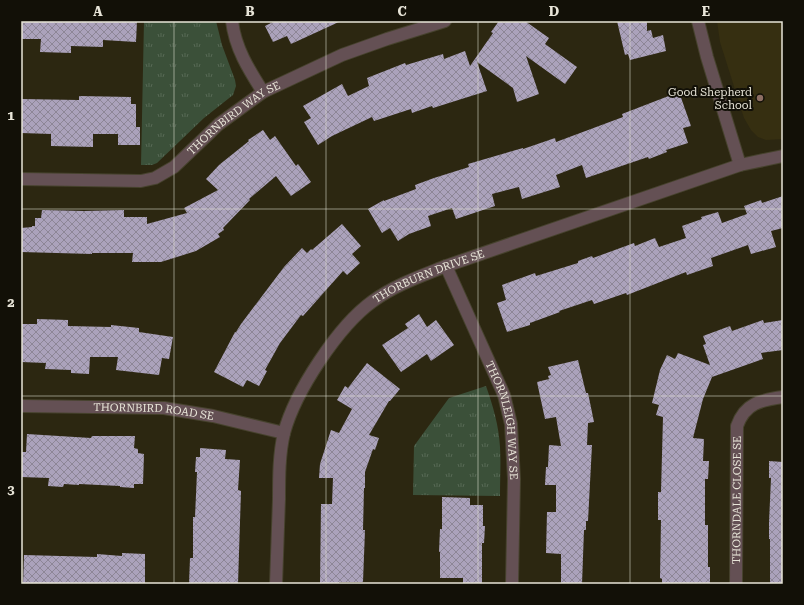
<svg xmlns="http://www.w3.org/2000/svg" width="804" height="605" viewBox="0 0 804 605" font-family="'Roboto Serif',serif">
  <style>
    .built { fill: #362f11 }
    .park { fill: url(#park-tufts) }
    .building { fill: url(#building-cross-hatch) }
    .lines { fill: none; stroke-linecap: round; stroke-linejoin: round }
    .minor-casing { stroke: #46422d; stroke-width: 14 }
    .minor { stroke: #645054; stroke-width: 12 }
    .grid { fill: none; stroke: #e8e5d8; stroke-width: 1; stroke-opacity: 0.55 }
    .education-dot { fill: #8d6e63; stroke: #121007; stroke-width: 1.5 }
    .labels { text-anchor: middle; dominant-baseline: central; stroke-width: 4; stroke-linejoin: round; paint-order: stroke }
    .poi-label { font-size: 11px; fill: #e8e5d8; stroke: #121007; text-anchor: end }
    .street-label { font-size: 11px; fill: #e8e5d8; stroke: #121007 }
    .neatline { fill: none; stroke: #e8e5d8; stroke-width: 1.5 }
    .grid-label { font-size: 13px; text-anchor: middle; font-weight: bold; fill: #e8e5d8 }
  </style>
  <defs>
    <pattern id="park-tufts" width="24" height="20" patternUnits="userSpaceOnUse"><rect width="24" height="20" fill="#3b5039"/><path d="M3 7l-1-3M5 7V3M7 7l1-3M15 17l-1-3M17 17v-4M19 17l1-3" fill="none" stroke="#576955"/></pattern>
    <pattern id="building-cross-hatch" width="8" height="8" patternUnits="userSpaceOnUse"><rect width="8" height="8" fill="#aba2bb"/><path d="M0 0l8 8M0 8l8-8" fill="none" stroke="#8d8696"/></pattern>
  </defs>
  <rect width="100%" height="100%" fill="#2c2711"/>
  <path class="built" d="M717,21H783V139L766,140L758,137L751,130L744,118L720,42Z"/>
  <path class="park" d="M144,21H216L222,45L235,80L236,86L233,95L204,118L157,163L152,165H141Z
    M486,386C493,406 499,426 500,447C501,463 500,480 500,496L413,495L414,446L449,398Z"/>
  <path class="building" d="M21,21H137L136,42L103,40V47L71,46V53L40,52L41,39H21Z
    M275,21H341L291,44L287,36L273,42L265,26Z
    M499,21H525L549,38L545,44L577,67L565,84L526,56L539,94L517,102L513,88L477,62L487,91L433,108L432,106L412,113L411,109L374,121L372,117L332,136L318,145L304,122L311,118L303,106L342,84L348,96L369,86L367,78L405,63L406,65L443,54L444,59L465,51L470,66L493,33L491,32Z
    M617,21H647V31L651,30L653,38L663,35L666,51L630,60L628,54L625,55Z
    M679,92L691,126L683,128L688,143L666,150L667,152L649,159L648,157L586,178L582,165L556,175L560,187L522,199L519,187L492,194L495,206L456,219L452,208L428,216L431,226L409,234L398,241L390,228L382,233L368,209L384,200V201L416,189L415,185L434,178L469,167L468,164L523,148V149L555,138L556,142L623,117L622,114Z
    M79,96L131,97V104H136V127H140V145H118V134H93V147L51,146V134L21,133V99L79,100Z
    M263,130L270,140L275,136L296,166L298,164L311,182L291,196L276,176L249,199L250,200L223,228L224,230L218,234L220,237L196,251L161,262H132L133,253H92V254L21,252V228L32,227V226H35V218H41L42,210L84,211L124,210V217H147V224L187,213L184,208L218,190L206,179L219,165L249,141L248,140Z
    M783,196V228L771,231L776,247L751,254L748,245L711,258L713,266L687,275L686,272L627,295L626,293L594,304L592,300L559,311L560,312L530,323V325L507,332L497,303L506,300L502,285L535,273L536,276L578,263V261L592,256L593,258L634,243L635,246L655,238L659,247L686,238L682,226L702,219L701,217L718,212L722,223L747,214L744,206L761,200L762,203Z
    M342,224L361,246L352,254L360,263L347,275L343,271L303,316L301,315L280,343L265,370L267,371L259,386L247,380L243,387L214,372L235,332H236L241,324L284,267L302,248L307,253L311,249L312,250Z
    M419,314L427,327L436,320L454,345L431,361L427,354L401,372L382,345L408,328L405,324Z
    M37,319L68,320V326L111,327V325L139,328V332L173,337L169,359L162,358L159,375L116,370L118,357H90L89,374L71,373V370L45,369L46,363L21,362V324H37Z
    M763,320L764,323L783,320V350L761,353L763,359L712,377L703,399L693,438L704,439L703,461H709L708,479H705V525H708V567H710V584H662V579L660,578L661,520H658V492H661L663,417L656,415L659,405L652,403L660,370L667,355L675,359L678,353L710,365L703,345L706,344L703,336L730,326L732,331Z
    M578,360L586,393H588L594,422L588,423L587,445H592L588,521H586V530H584L582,584H561V554L546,553L547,512H556V485H545L546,467H548L549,445L561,446L556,417L545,419L537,382L549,379L548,376L551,375L548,367Z
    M367,363L400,389L390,401H389L369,435L379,438L375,450L373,449L365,472V488H364L363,530H365L363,582H339V584H320L321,504H332L333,478H319L320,464L331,430L339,433L352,409L337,400L345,386L348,388Z
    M27,434L91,438L92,436H135L134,448L138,449V453L144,454L143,484H134V488L120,487V486L79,484V485L64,484L63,487L48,486L49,478L21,477V452H26Z
    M200,448L226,450L225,459L240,460L238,490L241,491L238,584H189L190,558H193V517H195L197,472H195L196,457H200Z
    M769,461L783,462V584H770V539H769V523L771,478H769Z
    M442,497L470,498V505H483V526H485L484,543H482V583H463V578H440V552H439L440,529H442Z
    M122,553L145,554V584H23L24,555L97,557V554L122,556Z"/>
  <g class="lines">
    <defs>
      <g id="minor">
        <path d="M232,21C235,48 249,70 263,92"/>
        <path d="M698,21L707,57L740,165"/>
        <path id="s1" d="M21,179L141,181L155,178L174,167L219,124L263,92L342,55L387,39L445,21"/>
        <path id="s2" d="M446,266L504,395L511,424L514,479L512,584"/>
        <path id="s3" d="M21,406L164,408L213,416L284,433"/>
        <path id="s4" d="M276,584C277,556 278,527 279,499C279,477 279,454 284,433C295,392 338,326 373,301C395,285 421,276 446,266L740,165L783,156"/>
        <path id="s5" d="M736,584L737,426C745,403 761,400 783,397"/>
      </g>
    </defs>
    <use href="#minor" class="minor-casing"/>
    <use href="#minor" class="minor"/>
  </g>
  <path class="grid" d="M174,21V584M326,21V584M478,21V584M630,21V584M21,209H783M21,396H783"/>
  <circle class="education-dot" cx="760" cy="98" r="4"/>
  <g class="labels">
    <g class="poi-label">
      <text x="752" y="92">Good Shepherd<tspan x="752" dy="13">School</tspan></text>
    </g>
    <g class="street-label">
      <text stroke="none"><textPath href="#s1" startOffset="234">THORNBIRD WAY SE</textPath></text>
      <text stroke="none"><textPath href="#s4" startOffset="374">THORBURN DRIVE SE</textPath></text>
      <text stroke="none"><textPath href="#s3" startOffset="133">THORNBIRD ROAD SE</textPath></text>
      <text stroke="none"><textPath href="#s2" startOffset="166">THORNLEIGH WAY SE</textPath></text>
      <text stroke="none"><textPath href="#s5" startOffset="84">THORNDALE CLOSE SE</textPath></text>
    </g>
  </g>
  <rect width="804" height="605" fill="none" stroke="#121007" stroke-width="44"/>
  <rect x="22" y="22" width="760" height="561" class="neatline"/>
  <g class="grid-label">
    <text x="98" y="16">A</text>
    <text x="250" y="16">B</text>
    <text x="402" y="16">C</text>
    <text x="554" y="16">D</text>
    <text x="706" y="16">E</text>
    <text x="11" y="120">1</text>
    <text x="11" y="307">2</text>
    <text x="11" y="494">3</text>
  </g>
</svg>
